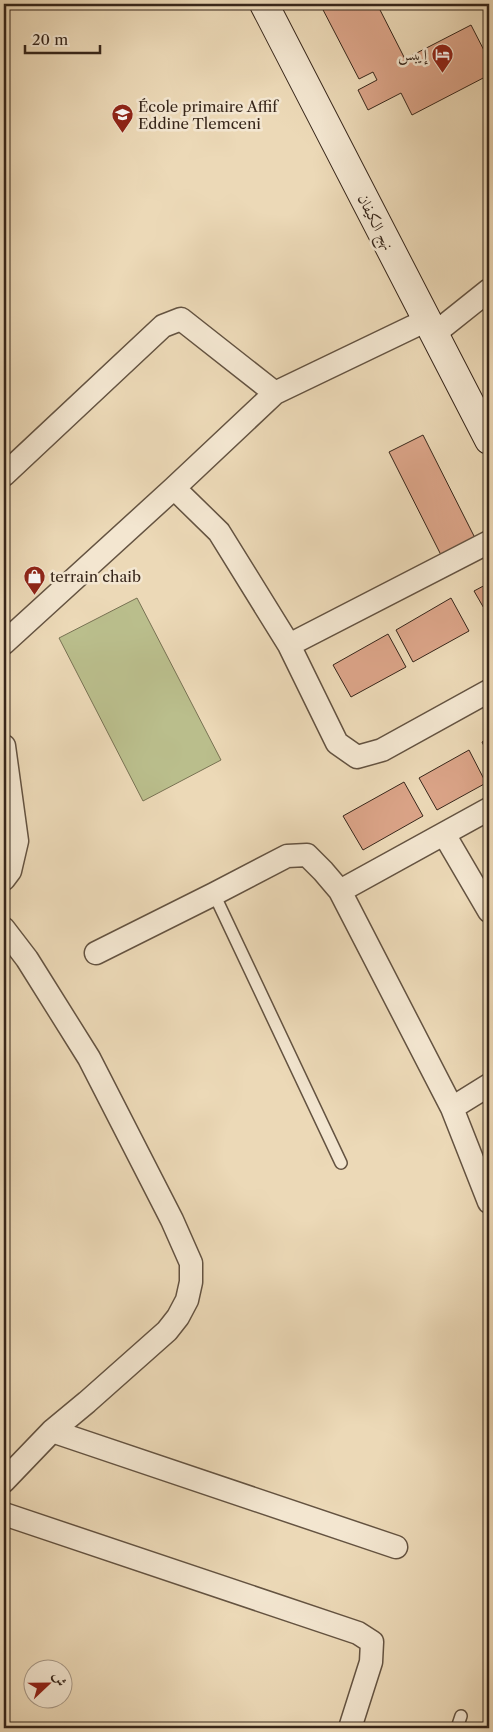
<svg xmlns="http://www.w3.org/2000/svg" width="493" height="1732" viewBox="0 0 493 1732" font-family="'Libre Caslon Text',Amiri,serif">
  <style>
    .garden { fill: #babe8c; stroke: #787253 }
    .building { fill: #dba488; stroke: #37261a }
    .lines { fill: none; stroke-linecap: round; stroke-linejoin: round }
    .service-casing { stroke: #645341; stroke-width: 14 }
    .minor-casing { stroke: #645341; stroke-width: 25 }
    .secondary-casing { stroke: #37261a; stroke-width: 30 }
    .service { stroke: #f3e6d0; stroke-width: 11 }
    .minor { stroke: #f3e6d0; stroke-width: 22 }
    .secondary { stroke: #f3e6d0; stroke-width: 28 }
    .labels { text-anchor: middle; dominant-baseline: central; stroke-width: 5; stroke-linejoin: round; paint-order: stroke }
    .poi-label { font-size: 15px; fill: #37261a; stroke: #f3e6d0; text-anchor: start }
    .street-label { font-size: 15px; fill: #37261a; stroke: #f3e6d0 }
  </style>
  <rect width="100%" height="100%" fill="#ecd9b7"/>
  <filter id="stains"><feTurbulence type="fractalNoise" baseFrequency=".004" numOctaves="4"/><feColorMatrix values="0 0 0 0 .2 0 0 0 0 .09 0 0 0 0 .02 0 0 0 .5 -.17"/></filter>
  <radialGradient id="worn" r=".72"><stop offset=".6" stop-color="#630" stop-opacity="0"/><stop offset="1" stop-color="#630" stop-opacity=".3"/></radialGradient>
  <path class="garden" d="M137,598L221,760L143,801L59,638Z"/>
  <path class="building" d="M320,4H377L405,59L471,25L489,60V75L412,115L401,93L368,110L358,90L377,80L373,72L359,79Z
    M423,435L475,538L441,555L389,452Z
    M489,583V617L474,591Z
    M451,598L469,631L413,662L396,630Z
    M388,634L406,667L351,697L333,665Z
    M489,738V756L482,742Z
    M469,750L486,783L437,810L419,778Z
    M404,782L423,816L363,850L343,816Z"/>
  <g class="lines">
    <defs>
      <path id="service" d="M214,894L341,1163
        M457,1728L461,1716"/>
      <path id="minor" d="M434,334L489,290
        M4,475L163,326L181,319L275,393
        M174,488L219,532L289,645L337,743L357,757L382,750L489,691
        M4,643L174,488L275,393L427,320
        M289,645L489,542
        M4,746L17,841L10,871L4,879
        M444,834L489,911
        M340,891L489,809
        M4,929L27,959L89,1058L172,1220L191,1263V1282L187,1300L178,1317L167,1331L87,1402L52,1431L4,1481
        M96,953L214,894L287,856L307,855L323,871L340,891L452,1108L489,1202
        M452,1108L489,1085
        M52,1431L396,1547
        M4,1514L358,1633L372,1642L371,1662L350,1728"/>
      <path id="secondary" d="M264,4L489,440"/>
    </defs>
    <use href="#service" class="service-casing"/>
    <use href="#minor" class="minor-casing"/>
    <use href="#secondary" class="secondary-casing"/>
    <use href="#service" class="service"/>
    <use href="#minor" class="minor"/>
    <use href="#secondary" class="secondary"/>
  </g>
  <defs>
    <symbol id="hotel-pin" viewBox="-11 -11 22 30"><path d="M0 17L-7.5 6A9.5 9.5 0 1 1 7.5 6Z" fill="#8f2418" stroke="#f3e6d0"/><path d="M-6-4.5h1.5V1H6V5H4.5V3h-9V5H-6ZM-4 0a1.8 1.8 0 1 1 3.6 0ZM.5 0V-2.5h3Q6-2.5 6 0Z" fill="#fff"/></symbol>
    <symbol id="school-pin" viewBox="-11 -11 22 30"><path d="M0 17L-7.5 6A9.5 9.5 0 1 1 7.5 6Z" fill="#8f2418" stroke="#f3e6d0"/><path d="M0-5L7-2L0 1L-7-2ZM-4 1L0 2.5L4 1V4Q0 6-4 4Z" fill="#fff"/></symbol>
    <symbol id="shop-pin" viewBox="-11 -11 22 30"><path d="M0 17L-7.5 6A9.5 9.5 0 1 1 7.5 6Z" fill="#8f2418" stroke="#f3e6d0"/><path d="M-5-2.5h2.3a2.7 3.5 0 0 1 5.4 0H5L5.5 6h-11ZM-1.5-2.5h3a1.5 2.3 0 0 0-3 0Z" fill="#fff"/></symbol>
  </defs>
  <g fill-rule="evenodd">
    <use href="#hotel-pin" x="430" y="42" width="25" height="34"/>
    <use href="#school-pin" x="110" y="102" width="25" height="34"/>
    <use href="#shop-pin" x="22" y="564" width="25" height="34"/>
  </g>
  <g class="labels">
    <g class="poi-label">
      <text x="427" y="54" text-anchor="end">إيبس</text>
      <text x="138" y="106">École primaire Affif<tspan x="138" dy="17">Eddine Tlemceni</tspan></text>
      <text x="50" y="576">terrain chaib</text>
    </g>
    <g class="street-label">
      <text transform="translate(376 222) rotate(63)">نهج الكيفان</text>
    </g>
  </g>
  <rect width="493" height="1732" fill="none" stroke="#ecd9b7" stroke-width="20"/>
  <rect x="5" y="5" width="483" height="1722" fill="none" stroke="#37261a" stroke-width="2.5"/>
  <rect x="10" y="10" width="473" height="1712" fill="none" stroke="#37261a"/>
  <g transform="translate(48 1684) rotate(68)"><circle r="24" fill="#f3e6d0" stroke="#a89987"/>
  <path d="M0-4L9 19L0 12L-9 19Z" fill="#8f2418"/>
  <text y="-8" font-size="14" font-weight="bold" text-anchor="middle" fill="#37261a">ش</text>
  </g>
  <path d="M25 45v8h75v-8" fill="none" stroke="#37261a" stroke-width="2.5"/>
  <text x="32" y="45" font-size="15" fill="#37261a" stroke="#f3e6d0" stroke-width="4" paint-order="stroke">20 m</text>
  <rect width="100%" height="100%" filter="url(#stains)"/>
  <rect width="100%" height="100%" fill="url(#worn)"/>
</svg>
